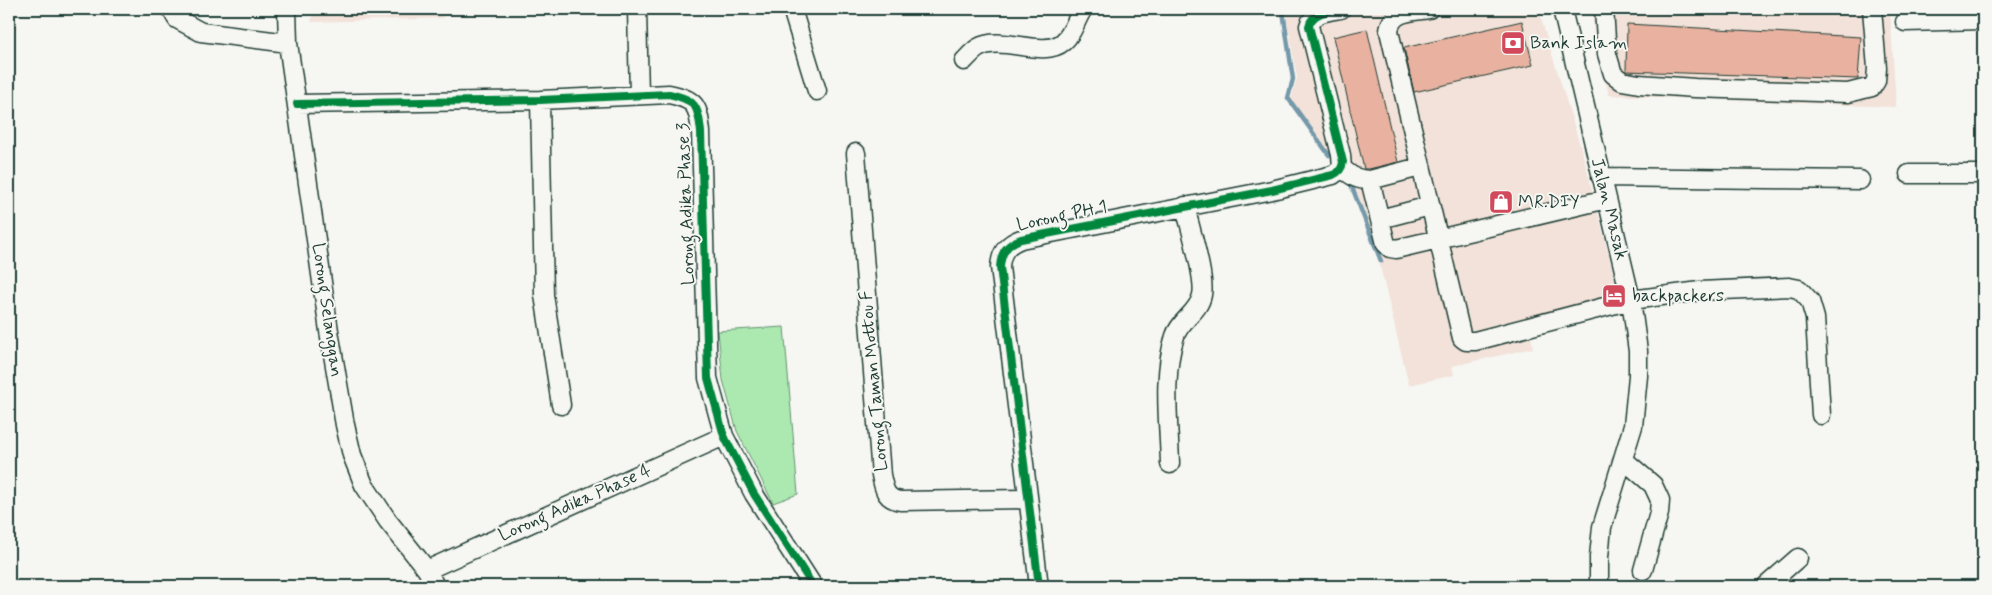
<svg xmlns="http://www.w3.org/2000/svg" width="1992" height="595" viewBox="0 0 1992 595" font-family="Mynerve,sans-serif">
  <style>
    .built { fill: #f2e2d9 }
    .green { fill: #ace9b0; stroke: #669372 }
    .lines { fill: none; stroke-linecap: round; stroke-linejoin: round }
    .stream { stroke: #7499aa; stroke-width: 4.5 }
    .building { fill: #e9b2a0; stroke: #1f3d34 }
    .minor-casing { stroke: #1f3d34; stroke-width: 21 }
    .minor { stroke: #f6f6f2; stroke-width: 18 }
    .cycleway-casing { stroke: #f6f6f2; stroke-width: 11 }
    .cycleway { stroke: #00873e; stroke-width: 8 }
    .labels { text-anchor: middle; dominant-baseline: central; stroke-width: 4; stroke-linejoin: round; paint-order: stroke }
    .poi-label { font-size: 18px; fill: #1f3d34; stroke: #f6f6f2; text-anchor: start }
    .street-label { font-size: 18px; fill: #1f3d34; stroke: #f6f6f2 }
  </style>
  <rect width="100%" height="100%" fill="#f6f6f2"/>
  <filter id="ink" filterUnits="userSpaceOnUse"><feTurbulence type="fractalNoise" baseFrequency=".02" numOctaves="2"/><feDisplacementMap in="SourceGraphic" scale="10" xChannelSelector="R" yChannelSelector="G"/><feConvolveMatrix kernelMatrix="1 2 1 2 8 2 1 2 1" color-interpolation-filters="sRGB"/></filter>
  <g filter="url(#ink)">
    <path class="built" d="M315,9H443V18L311,22Z
      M1285,9H1538L1584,158L1623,311L1531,337L1533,348L1452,366L1454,375L1409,385L1379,262L1383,260L1355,187L1291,100L1297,78Z
      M1592,9H1890L1896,107L1609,95L1594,37Z"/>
    <path class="green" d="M784,327L798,494L773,503L737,431L723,380L718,331Z"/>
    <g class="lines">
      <path class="stream" d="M1283,11L1293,79L1288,98L1329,155
        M1352,187L1381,261"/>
    </g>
    <path class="building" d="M1522,21L1533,65L1414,92L1404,48Z
      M1627,24L1861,37L1858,79L1626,71Z
      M1367,29L1398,162L1369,169H1364L1333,37Z"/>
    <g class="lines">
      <defs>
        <path id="minor" d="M171,9L177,19L201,32L288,43
          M287,9L288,43L329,331L345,425L352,455L364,485L388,521L427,570L435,586
          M637,9L639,95
          M792,9L817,91
          M1341,9C1329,11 1312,12 1309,26L1341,155L1342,168
          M1429,9C1413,12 1391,10 1389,31L1462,338L1466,341H1475L1631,300L1700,291L1789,287L1799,289L1810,301L1815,318L1821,415
          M1562,9L1631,300L1638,351V376L1633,426L1602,527L1599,557V586
          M1604,9L1607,54L1613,74L1622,81L1639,84L1695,88L1848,93L1872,87L1876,81L1877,68L1872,9
          M1905,22L1983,20
          M964,61C968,57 973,51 978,48C1001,34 1043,59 1063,42C1073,34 1076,19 1083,9
          M540,100L544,295L561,405
          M297,104L540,100L669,94C696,100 698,105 701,132L708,378L724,436L754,494L813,586
          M856,153L881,475C884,489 885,499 901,501L1028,499
          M1342,168C1351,176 1357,180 1370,180L1420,167
          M1909,174H1983
          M1601,177L1860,180
          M1370,180L1386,244L1390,248L1396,249L1607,199
          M1380,219L1430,206
          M1624,460L1653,485L1660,500L1659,513L1643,570
          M1170,464C1169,423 1162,376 1175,336C1180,320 1199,312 1202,295C1206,278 1189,225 1185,206
          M427,570L724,436
          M1039,586L1000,267C1001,252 1007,244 1021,239L1272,190L1333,175L1342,168
          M1766,586L1798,558"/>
      </defs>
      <use href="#minor" class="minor-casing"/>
      <use href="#minor" class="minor"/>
      <defs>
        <path id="cycleway" d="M297,104L540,100L669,94C696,100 698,105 701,132L708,378L724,436L754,494L813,586
          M1039,586L1000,267C1001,252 1007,244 1021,239L1272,190L1333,175C1339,172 1342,169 1343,162L1309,26C1312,12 1329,11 1341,9"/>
      </defs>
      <use href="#cycleway" class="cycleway-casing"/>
      <use href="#cycleway" class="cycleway"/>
    </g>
  </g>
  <defs>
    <symbol id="bank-square" viewBox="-11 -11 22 22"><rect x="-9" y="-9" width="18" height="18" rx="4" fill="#d1495b" stroke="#f6f6f2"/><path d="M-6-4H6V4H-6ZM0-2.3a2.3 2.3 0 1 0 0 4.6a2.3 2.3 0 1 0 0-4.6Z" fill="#fff"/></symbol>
    <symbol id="shop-square" viewBox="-11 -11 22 22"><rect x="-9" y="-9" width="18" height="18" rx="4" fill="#d1495b" stroke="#f6f6f2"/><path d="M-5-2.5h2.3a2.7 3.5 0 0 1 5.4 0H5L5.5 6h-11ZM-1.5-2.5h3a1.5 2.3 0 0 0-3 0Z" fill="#fff"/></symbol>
    <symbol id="hotel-square" viewBox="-11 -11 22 22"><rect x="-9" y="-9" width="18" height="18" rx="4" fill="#d1495b" stroke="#f6f6f2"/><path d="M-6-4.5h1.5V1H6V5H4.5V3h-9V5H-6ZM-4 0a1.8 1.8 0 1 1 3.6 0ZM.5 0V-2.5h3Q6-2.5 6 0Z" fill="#fff"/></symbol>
  </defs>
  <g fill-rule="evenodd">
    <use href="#bank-square" x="1499" y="29" width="28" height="28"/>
    <use href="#shop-square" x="1487" y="188" width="28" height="28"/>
    <use href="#hotel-square" x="1600" y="282" width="28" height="28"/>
  </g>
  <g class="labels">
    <g class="poi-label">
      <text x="1530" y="43">Bank Islam</text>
      <text x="1518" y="202">MR.DIY</text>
      <text x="1632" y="296">backpackers</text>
    </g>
    <g class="street-label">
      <text transform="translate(686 204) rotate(-92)">Lorong Adika Phase 3</text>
      <text transform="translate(1609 209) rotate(76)">Jalan Masak</text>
      <text transform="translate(1062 216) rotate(-12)">Lorong PH 1</text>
      <text transform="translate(327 310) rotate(82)">Lorong Selanggan</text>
      <text transform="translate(874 381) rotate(-95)">Lorong Taman Mottou F</text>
      <text transform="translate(575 503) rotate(-24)">Lorong Adika Phase 4</text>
    </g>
  </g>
  <rect width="1992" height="595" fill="none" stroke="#f6f6f2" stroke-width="30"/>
  <rect x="15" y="15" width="1962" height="565" fill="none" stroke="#1f3d34" stroke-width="2" filter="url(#ink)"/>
</svg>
